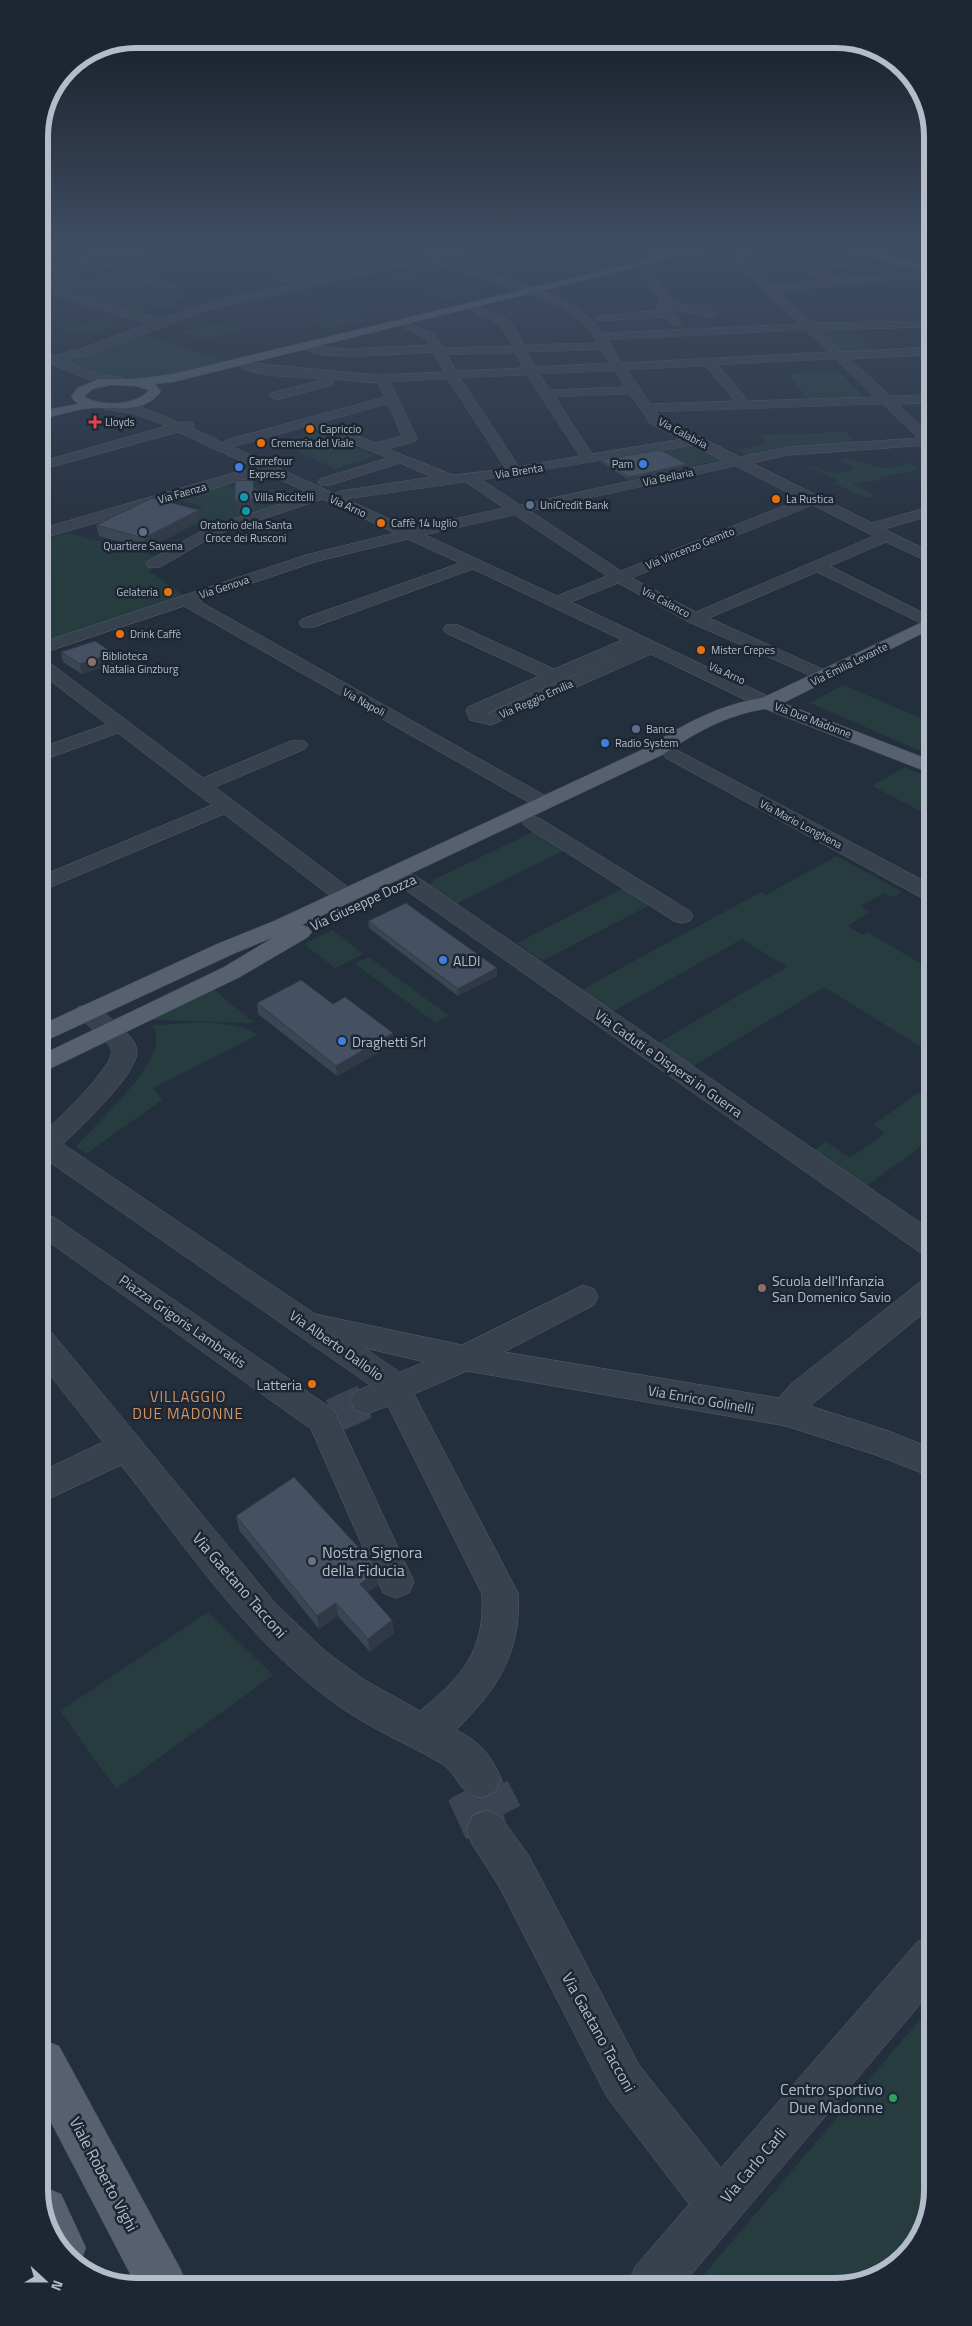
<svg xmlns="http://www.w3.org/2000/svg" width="972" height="2326" viewBox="0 0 972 2326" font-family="'Titillium Web',sans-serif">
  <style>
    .green { fill: #263c3f }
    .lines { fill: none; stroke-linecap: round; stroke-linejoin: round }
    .minor-tunnel-far1 { stroke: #3a4453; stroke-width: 35; stroke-dasharray: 35 18; stroke-linecap: butt }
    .minor-tunnel { stroke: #3a4453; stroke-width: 44; stroke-dasharray: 44 22; stroke-linecap: butt }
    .minor-casing { stroke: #565f6c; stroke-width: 1 }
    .major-casing { stroke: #414a57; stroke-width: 1 }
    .minor { fill: #38414e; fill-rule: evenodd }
    .major { fill: #56606e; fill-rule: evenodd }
    .wall { fill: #3b4654 }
    .shaded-wall { fill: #303945 }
    .building { fill: #455162; stroke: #303945 }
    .health-dot { fill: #e0444e; stroke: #1d2633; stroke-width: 2 }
    .food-dot { fill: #e8710a; stroke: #1d2633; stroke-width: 2 }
    .shop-dot { fill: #3f7fe0; stroke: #1d2633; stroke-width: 2 }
    .culture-dot { fill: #0f9aa8; stroke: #1d2633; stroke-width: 2 }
    .service-dot { fill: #5c6f8a; stroke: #1d2633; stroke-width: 2 }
    .education-dot { fill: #8d6e63; stroke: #1d2633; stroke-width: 2 }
    .worship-dot { fill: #6b7280; stroke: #1d2633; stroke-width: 2 }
    .leisure-dot { fill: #2e9e5b; stroke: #1d2633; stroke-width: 2 }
    .labels { text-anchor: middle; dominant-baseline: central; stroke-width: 5; stroke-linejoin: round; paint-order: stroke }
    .far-poi-label { font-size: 11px; fill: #b4bcc9; stroke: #1d2633; text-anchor: start }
    .far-street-label { font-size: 11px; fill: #b4bcc9; stroke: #1d2633 }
    .street-label { font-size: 14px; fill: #b4bcc9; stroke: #1d2633 }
    .poi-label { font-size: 14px; fill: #b4bcc9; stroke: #1d2633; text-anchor: start }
    .neighbourhood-label { font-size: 15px; letter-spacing: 1px; fill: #d59563; stroke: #1d2633 }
    .near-poi-label { font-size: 16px; fill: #b4bcc9; stroke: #1d2633; text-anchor: start }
    .near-street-label { font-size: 16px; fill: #b4bcc9; stroke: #1d2633 }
    .rim { fill: none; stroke: #b4bcc9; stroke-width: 6 }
  </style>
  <rect width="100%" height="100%" fill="#242f3e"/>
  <path class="green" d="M39,247H85L103,254L52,261L39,256L49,253Z
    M154,247H372L333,254L316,261L349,273L291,285L214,257L196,258L136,272L103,258Z
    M393,247H456L460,248L424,256Z
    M488,247H547L571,253L598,247L635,248L533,273L460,253Z
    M726,249L737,264L711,265L697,263L687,266L653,268Z
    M61,268L88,278L119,271L154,284L141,287L153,291L166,288L188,297L170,301L179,305L141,313L39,282V273Z
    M402,272H412L427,276C410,280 397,283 380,277Z
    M461,286L479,292L444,300L426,294Z
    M53,304L71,309L39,317V308Z
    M349,312L368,319L328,329L308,321Z
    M103,318L121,324L82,335L64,329Z
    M216,323L239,330L204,340L182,332Z
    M848,325L879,354L839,356L809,326Z
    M144,335L226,361L149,380L95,374L62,360L97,352Z
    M838,371L866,399L810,401L788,374Z
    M317,431L375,456L335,469L278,442Z
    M846,432L854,442L779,447L747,455L738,450L766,443L760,435Z
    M696,444L725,459L687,467L658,451Z
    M847,458L881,468L890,469L910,463L918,470L878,478L881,480L852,483L876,496L865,498L834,483L839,481L801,463L835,474L853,470L854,466L840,461Z
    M224,485L296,492L299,488L300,492H304L305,499L256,512L218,526L211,524L200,530H198L203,526L198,525L189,528L201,521L176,515L191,513L203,507L179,500Z
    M68,533L167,559L149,571L185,596L40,643V541Z
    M843,685L930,722V749L925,753L810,703Z
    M905,767L930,778V816L872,786Z
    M535,831L565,850L456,904L430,885L433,880Z
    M837,856L902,892L892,897L884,893L861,906L870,912L848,926L863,935L867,932L930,969L931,1053L824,987L692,1067L658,1043L787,967L742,939L612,1012L581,990L761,892L766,895Z
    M624,888L650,905L542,961L517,943Z
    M332,930L363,954L335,968L304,944Z
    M369,957L449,1016L436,1023L355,964Z
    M212,988L254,1023L149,1020Z
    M153,1025C186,1024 230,1017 258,1035L153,1088L162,1100L86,1154L76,1146C98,1123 150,1074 156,1044C158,1037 155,1032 153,1025Z
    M931,1084V1139L865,1187L813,1151L826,1142L850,1158L885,1133L873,1125Z
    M208,1612L273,1675L116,1789L60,1711Z
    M933,2004V2191L913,2249L868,2282L697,2283Z"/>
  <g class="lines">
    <path class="minor-tunnel-far1" d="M333,1416L366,1401
      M481,1778L489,1792
      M467,1790L468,1792"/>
    <path class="minor-tunnel" d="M468,1791L486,1830
      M488,1791L501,1816"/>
    <defs>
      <path id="minor" d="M133,247H150L104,259L173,285V289H165L93,261L39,273V267Z
        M464,247H481L436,259C489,275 569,287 603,333L800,324L730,256L754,247H768L742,257L772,286L823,281L811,273L807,267L827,257L850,265L845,268L828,263L818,268L835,279L917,273V277L913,278L778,291L812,323L929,321V327L819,330L842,352L929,347V355L850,359L890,396L929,395V403L898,404L929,434V445L788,455L752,463L872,523L929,507V516L884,529L929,551V562L886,542L830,566L929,616V627L817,572L709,618L829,672L832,676L829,680L823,681L689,622L618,583L571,602L774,699L776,703L774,707H760L651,654L491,725L470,720L466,711L468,707L539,676L446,633L443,629L446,625H458L554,669L622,640L473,569L314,627H302L299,623L302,619L460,563L408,539L318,561L199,601L551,799L554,803L551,807L544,809L537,807L184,606L40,654V643L306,555L395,533L323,499L217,534L160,567H148L146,564L148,561L207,528L311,494L266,473L40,539V529L254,467L178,432L40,470V462L167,426L136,414L105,409L104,406L105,403L138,406L180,423L192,422L194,425L192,428L224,443L226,440L385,397L378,383L331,379L334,382L332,385L276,400L270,396L271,393L327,379C308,377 250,378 239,365L241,362L376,375L444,372L433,352C412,353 318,362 305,349L311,345L347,349L429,345L426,339L403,327L401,325L407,322L435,335L444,348L512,346L501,325L471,310L469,308L475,305L510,321L524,345L598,343L585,324L564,308L521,291L424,261L210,309L91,354L64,360L94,373L124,378L126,381L124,384L120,385L87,379L51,364L39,367V359L44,355L53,356L83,348L150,323L128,318L39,290V283L135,313L162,319L207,303ZM806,330L829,352L622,363L608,340ZM602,350L610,363L535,367L527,352ZM516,353L523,368L456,371L447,355ZM836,359L875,397L748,401L718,365ZM706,366L735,401L650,404L627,370ZM615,371L625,387L550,390L539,374ZM527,375L580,456L519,467L460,378ZM448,379L506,469L453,475L388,449L415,441L417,438L390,382ZM630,394L651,424L682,439L592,454L555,397ZM388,404L402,436L376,443L323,422ZM883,404L918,438L788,447L740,457L661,418L656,412ZM309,426L388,458L320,479L318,482L320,485H330L400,463L432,477L341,491L335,494L233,447ZM694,445L724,461L520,505L482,480ZM736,466L801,499L621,571L530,511ZM466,482L504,508L411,529L346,499ZM813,505L874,536L696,612L632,578ZM515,515L607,576L557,596L425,535ZM636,647L489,713H487Z
        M632,247H647L678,256L673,259Z
        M878,247H893L881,252H873V248Z
        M644,269L648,270L671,297L672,299L670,302L699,308L700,305H708L717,314L711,317L670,309L682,323L676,326L672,325L665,317L597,321V317L601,316L660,310L656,306L661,299L639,272Z
        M40,659L46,660L203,778L291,741H305L308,745L305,749L215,787L353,891L356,896L353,901L345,903L337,901L224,814L41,891V876L212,805L118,733L40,761V748L107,724L40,673Z
        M673,748L930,884V900L922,898L666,758L663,754L666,750Z
        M532,816L539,818L690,911L693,916L690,921L682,923L674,921L525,826L522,822L525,818Z
        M408,874L416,876L931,1230V1256L921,1253L400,886L397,881L400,876Z
        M87,1005C99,1008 110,1017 119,1026C126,1032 136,1041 137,1051C138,1074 80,1127 63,1144L315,1314L462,1345L583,1285L594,1289L598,1297L594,1305L504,1352L779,1398L791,1384L920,1282L931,1278V1307L810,1406L886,1430L931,1448L932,1477L876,1455L786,1426L467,1371L414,1394L518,1593C522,1652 497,1690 456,1730C478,1740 491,1755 501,1778L495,1792L481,1798C477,1796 470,1795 467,1792C456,1783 454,1770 439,1762C405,1743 368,1727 336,1704C248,1642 187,1548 121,1465L42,1502V1471L103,1442L42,1365V1331L53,1334L274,1602L324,1650L363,1679L420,1711C462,1676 485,1652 482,1594L388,1406L366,1414L355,1410L350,1401L355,1392L370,1385L41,1156V1133C57,1123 102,1076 110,1058C112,1053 112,1048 108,1044L75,1013L78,1007ZM365,1348L425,1362L400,1372Z
        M45,1214L55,1218L334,1410L414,1582L409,1593L396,1598L383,1593L311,1429L42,1237L41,1216Z
        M486,1810L500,1816L529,1856L639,2065L721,2168L918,1941L933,1935V1989L684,2283L628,2284L635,2267L689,2204L607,2097L499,1886L472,1844L466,1830L472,1816Z"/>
      <path id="major" d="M701,247H717L173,382L155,384L161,391C145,414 118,407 93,408C76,409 57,416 40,419V411L78,404L71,397L77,388L99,379H135L173,374ZM111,385L135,386L149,390C136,406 100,407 84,396L93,389Z
        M832,247H848L929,266V272Z
        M929,619V630L783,703L930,760V773L765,709C728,714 693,734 662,755L302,925L308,927L312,932L308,937L240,977L41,1073V1055L224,967L274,937L233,954L41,1043V1025L217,944L274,921L648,747C683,724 721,704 762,698Z
        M43,2040L59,2046L181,2270L188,2287H137L44,2109Z
        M44,2187L61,2194L86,2248L79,2265L76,2266L44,2222Z"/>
    </defs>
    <use href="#minor" class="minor-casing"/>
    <use href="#major" class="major-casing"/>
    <use href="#minor" class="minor"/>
    <use href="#major" class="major"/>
  </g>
  <path class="wall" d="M601,460L687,467L629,480L601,462Z
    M200,521L146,550L99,536L96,525Z
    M61,652L115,663L82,674L63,662Z
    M368,921L497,968V976L458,996L369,928Z
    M257,1003L394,1044L337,1076L258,1014Z
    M236,1516L376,1572L378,1585L368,1592L392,1620L394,1633L370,1652L338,1616L319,1629L239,1530Z"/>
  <path class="shaded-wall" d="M687,464V467L629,480V477Z
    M253,480L256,510L236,513L235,501Z
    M199,510L200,521L146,550L144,538Z
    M113,653L115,663L82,674L80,664Z
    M497,968V976L458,996V989Z
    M393,1033L394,1044L337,1076L336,1066Z
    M376,1572L378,1585L362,1597L360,1584Z
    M336,1603L338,1616L319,1629L317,1616Z
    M392,1620L394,1633L370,1652L368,1639Z"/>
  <path class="building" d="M660,450L687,464L629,477L601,460Z
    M253,480L254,499L235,501V481Z
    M152,498L199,510L144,538L96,525Z
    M95,641L113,653L80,664L61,652Z
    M406,903L497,968L458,989L368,921Z
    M301,980L333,1004L345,997L393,1033L336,1066L257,1003Z
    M294,1477L372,1562L376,1572L360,1584L392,1620L368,1639L336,1603L317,1616L236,1516Z"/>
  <linearGradient id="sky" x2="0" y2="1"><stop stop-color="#141a22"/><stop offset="0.43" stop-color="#3f4d63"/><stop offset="1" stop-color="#3f4d63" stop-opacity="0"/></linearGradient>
  <rect width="972" height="572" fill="url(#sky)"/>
  <path class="health-dot" d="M92.5 414.5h5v5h5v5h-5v5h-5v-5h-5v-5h5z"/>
  <g class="food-dot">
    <circle cx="310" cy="429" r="5"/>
    <circle cx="261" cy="443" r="5"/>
    <circle cx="776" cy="499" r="5"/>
    <circle cx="381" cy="523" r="5"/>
    <circle cx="168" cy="592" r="5"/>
    <circle cx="120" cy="634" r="5"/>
    <circle cx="701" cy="650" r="5"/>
    <circle cx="312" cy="1384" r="5"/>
  </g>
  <g class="shop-dot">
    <circle cx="643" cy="464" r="5"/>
    <circle cx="239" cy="467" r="5"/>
    <circle cx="605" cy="743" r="5"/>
    <circle cx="443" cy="960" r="5"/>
    <circle cx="342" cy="1041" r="5"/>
  </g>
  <g class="culture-dot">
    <circle cx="244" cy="497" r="5"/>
    <circle cx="246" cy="511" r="5"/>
  </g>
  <g class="service-dot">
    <circle cx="530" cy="505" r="5"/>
    <circle cx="143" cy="532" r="5"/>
    <circle cx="636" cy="729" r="5"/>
  </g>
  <g class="education-dot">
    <circle cx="92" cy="662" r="5"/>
    <circle cx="762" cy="1288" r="5"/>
  </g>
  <circle class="worship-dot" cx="312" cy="1561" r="5"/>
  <circle class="leisure-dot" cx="893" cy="2098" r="5"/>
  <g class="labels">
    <g class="far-poi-label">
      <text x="105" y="422">Lloyds</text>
      <text x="320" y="429">Capriccio</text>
      <text x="271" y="443">Cremeria del Viale</text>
      <text x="249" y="461">Carrefour<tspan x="249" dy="13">Express</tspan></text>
      <text x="633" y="464" text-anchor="end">Pam</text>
      <text x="254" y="497">Villa Riccitelli</text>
      <text x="786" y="499">La Rustica</text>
      <text x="540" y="505">UniCredit Bank</text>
      <text x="391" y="523">Caffè 14 luglio</text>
      <text x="246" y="525" text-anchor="middle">Oratorio della Santa<tspan x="246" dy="13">Croce dei Rusconi</tspan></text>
      <text x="143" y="546" text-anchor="middle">Quartiere Savena</text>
      <text x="158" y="592" text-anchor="end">Gelateria</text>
      <text x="130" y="634">Drink Caffè</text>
      <text x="711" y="650">Mister Crepes</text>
      <text x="102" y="656">Biblioteca<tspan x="102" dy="13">Natalia Ginzburg</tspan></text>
      <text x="646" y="729">Banca</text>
      <text x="615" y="743">Radio System</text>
    </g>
    <g class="far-street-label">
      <text transform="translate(683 433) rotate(28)">Via Calabria</text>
      <text transform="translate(519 471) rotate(-9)">Via Brenta</text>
      <text transform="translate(668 477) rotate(-12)">Via Bellaria</text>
      <text transform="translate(182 493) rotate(-16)">Via Faenza</text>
      <text transform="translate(348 506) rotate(24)">Via Arno</text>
      <text transform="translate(690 548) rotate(-22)">Via Vincenzo Gemito</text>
      <text transform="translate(224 587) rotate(-18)">Via Genova</text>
      <text transform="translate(666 602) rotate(28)">Via Calanco</text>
      <text transform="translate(849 664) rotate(-26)">Via Emilia Levante</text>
      <text transform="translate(727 673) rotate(24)">Via Arno</text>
      <text transform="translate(536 699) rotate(-24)">Via Reggio Emilia</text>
      <text transform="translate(364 702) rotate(29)">Via Napoli</text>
      <text transform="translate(813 720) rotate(21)">Via Due Madonne</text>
      <text transform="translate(801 824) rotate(28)">Via Mario Longhena</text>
    </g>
    <g class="street-label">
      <text transform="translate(363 902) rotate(-25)">Via Giuseppe Dozza</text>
      <text transform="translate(669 1063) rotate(35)">Via Caduti e Dispersi in Guerra</text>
      <text transform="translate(183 1321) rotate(35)">Piazza Grigoris Lambrakis</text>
      <text transform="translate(337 1345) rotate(35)">Via Alberto Dallolio</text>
      <text transform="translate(701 1399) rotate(10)">Via Enrico Golinelli</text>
    </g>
    <g class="poi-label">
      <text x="453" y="960">ALDI</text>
      <text x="352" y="1041">Draghetti Srl</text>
      <text x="772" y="1280">Scuola dell'Infanzia<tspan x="772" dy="16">San Domenico Savio</tspan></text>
      <text x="302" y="1384" text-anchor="end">Latteria</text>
    </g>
    <g class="neighbourhood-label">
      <text x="188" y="1396">VILLAGGIO<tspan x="188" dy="17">DUE MADONNE</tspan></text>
    </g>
    <g class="near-poi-label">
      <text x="322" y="1552">Nostra Signora<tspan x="322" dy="18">della Fiducia</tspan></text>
      <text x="883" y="2089" text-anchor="end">Centro sportivo<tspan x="883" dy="18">Due Madonne</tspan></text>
    </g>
    <g class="near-street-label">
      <text transform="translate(240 1585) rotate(49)">Via Gaetano Tacconi</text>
      <text transform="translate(599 2032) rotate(61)">Via Gaetano Tacconi</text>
      <text transform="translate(753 2165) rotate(-50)">Via Carlo Carli</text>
      <text transform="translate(104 2174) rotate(62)">Viale Roberto Vighi</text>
    </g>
  </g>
  <path d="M0 0H972V2326H0ZM136 48H836A88 88 0 0 1 924 136V2190A88 88 0 0 1 836 2278H136A88 88 0 0 1 48 2190V136A88 88 0 0 1 136 48Z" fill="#1d2633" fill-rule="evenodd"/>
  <path class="rim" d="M136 48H836A88 88 0 0 1 924 136V2190A88 88 0 0 1 836 2278H136A88 88 0 0 1 48 2190V136A88 88 0 0 1 136 48Z"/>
  <g transform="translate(45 2281) rotate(111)" stroke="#1d2633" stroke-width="4" paint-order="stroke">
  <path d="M0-4L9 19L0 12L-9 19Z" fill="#b4bcc9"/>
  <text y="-8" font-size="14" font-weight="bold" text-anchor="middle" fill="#b4bcc9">N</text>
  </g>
</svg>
